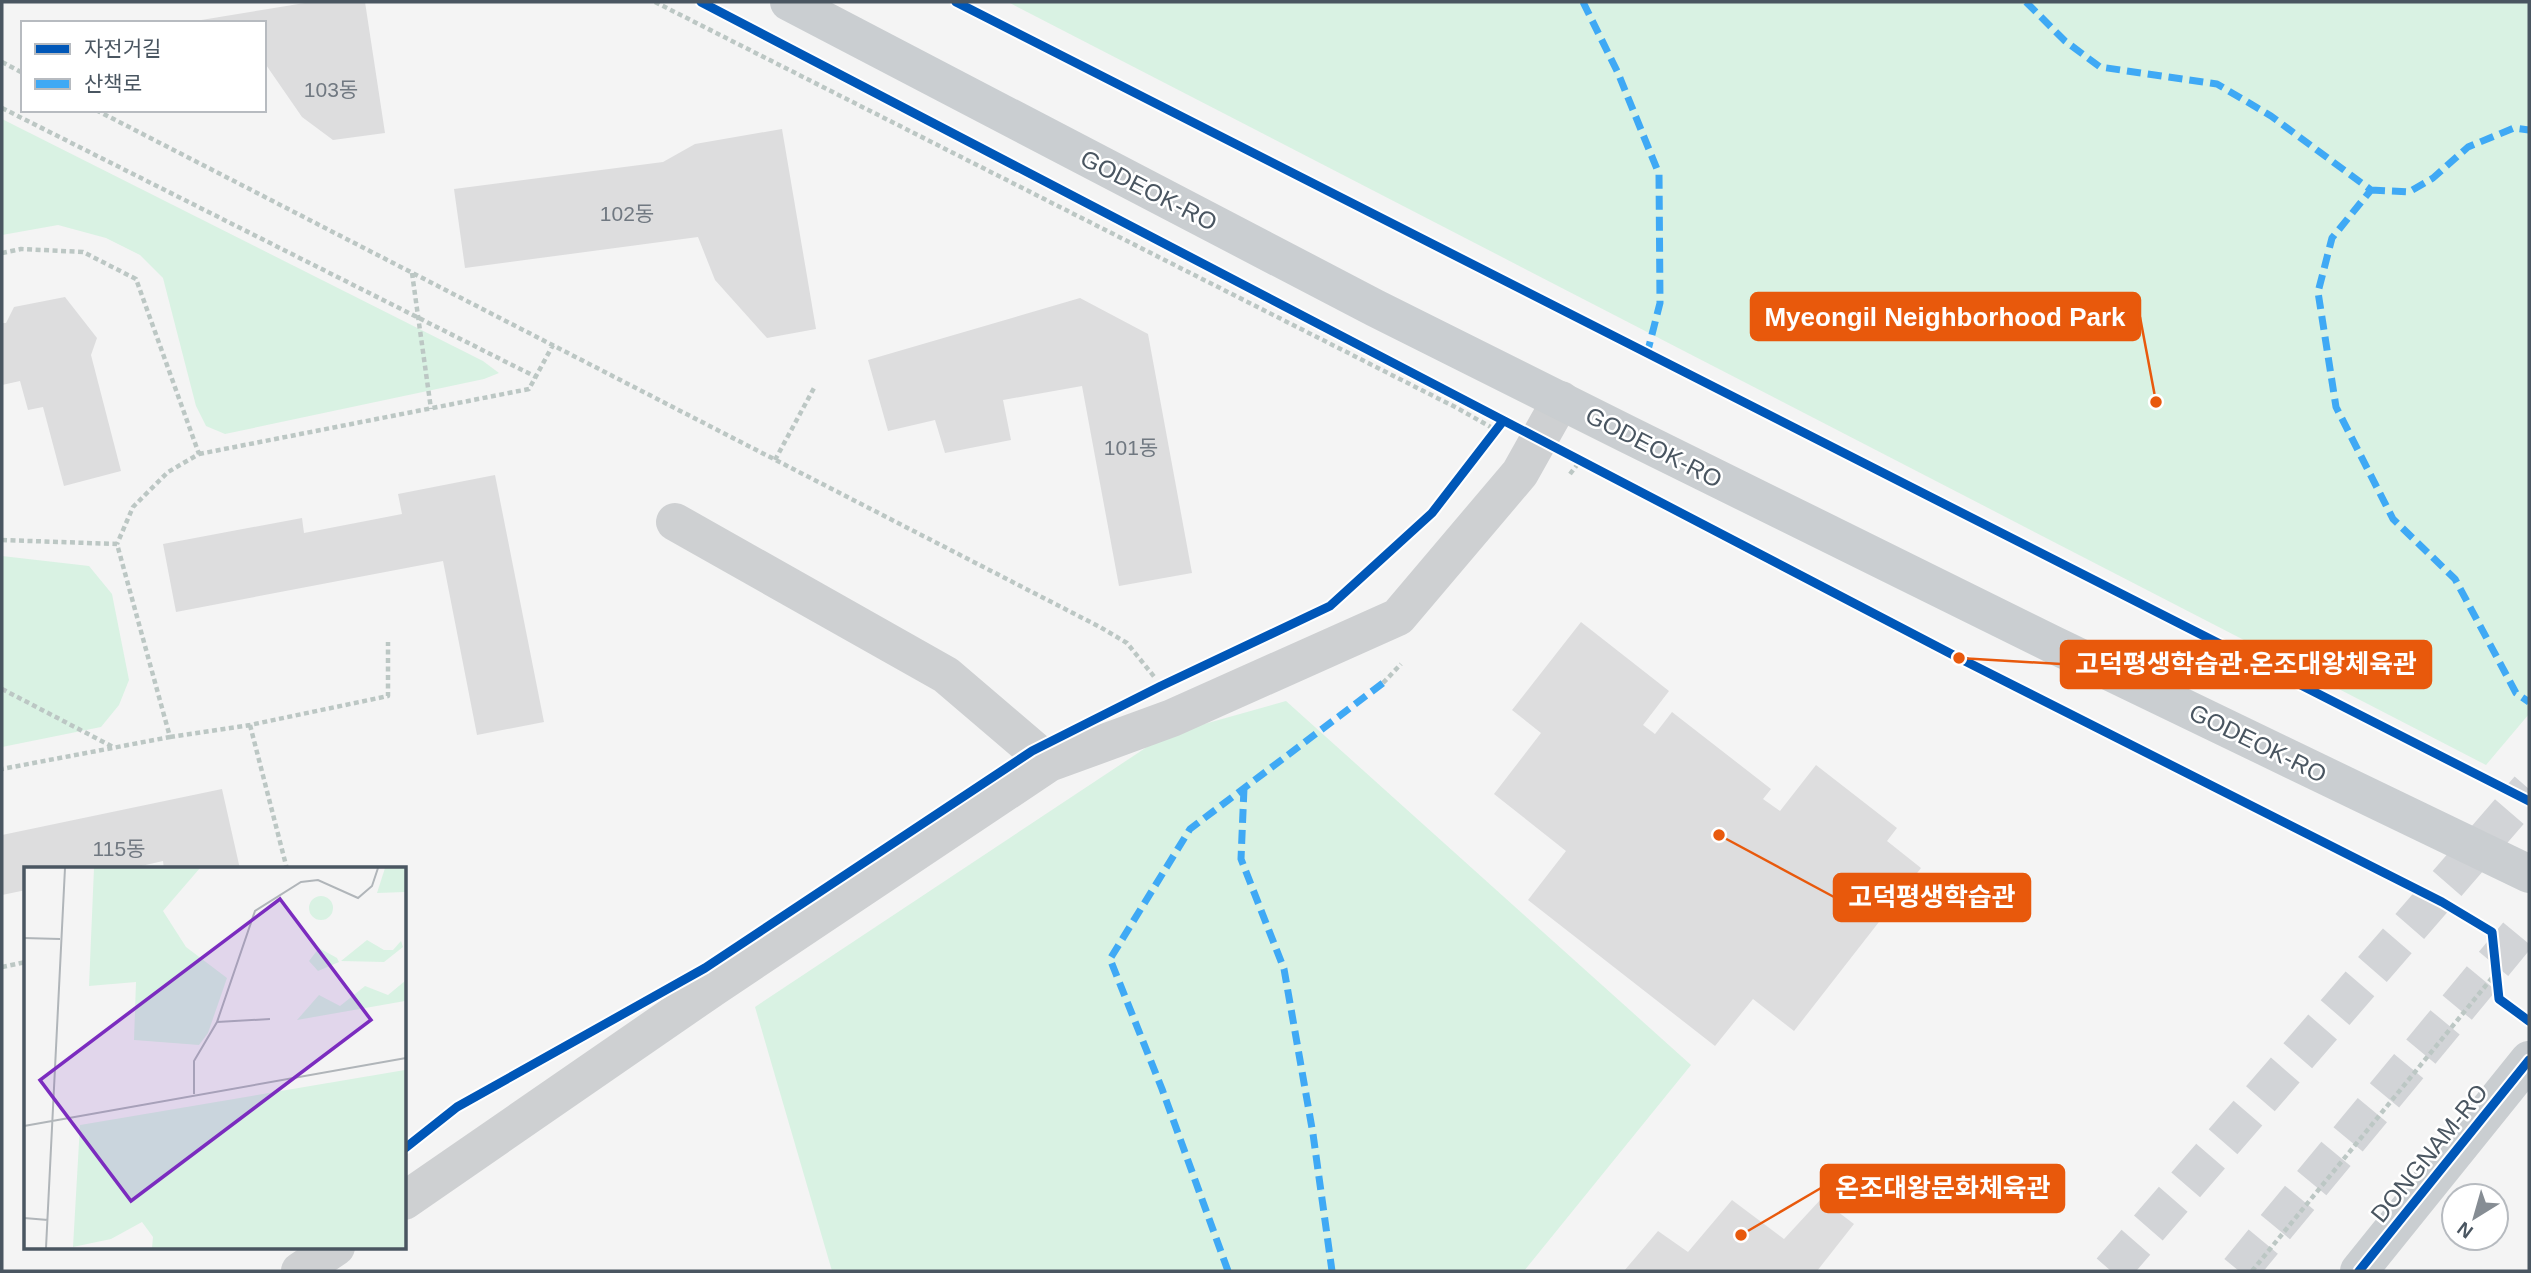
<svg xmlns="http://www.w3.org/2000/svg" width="2531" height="1273" viewBox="0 0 2531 1273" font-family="Helvetica,'Noto Sans KR',sans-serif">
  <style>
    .green { fill: #d9f2e3 }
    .building { fill: #ddddde }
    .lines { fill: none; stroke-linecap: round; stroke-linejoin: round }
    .highway-tunnel { stroke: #d2d4d7; stroke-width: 38; stroke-dasharray: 38 19; stroke-linecap: butt }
    .path { stroke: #bcc7c4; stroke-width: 4.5; stroke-dasharray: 5 3.5; stroke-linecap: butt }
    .minor { stroke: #ced0d2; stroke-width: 38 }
    .major { stroke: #caced1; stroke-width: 38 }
    .quiet { stroke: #3fa9f5; stroke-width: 7; stroke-dasharray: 14 7; stroke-linecap: butt }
    .cycleway-casing { stroke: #fff; stroke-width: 13 }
    .cycleway { stroke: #0057b8; stroke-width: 9 }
    .labels { text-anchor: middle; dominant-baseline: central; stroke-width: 5; stroke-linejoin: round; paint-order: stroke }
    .number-label { font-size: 21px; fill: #707881 }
    .street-label { font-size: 24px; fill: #4a5661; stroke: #fff }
    .inset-road { fill: none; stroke: #b0b5b9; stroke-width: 2 }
    .view { fill: #7b2cbf; fill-opacity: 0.15; stroke: #7b2cbf; stroke-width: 3.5 }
    .inset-edge { fill: none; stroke: #4a5661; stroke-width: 3.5 }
    .leader { fill: none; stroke: #e8590c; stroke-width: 2.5 }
    .callout-dot { fill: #e8590c; stroke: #fff; stroke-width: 2.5 }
    .callout { fill: #e8590c; stroke: #e8590c; stroke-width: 2.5 }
    .callout-label { font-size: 26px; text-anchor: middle; font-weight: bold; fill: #fff }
  </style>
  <rect width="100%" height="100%" fill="#f4f4f4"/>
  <path class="green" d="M1008,2H2529V714L2486,765Z
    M2,119L483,361L499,373L484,379L225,434L206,426L196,406L163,278L140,255L106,238L58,225L2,235Z
    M2,556L89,566L112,594L129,680L119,705L101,727L2,747Z
    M1286,701L1691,1065L1524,1271H832L755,1007L1165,735Z"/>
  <path class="building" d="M311,2H365L385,133L333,140L302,117L264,62V23H183Z
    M782,129L816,329L767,338L715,280L698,237L465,268L454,189L663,162L695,144Z
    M65,297L97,338L91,355L121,471L64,486L43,407L28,410L20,381L2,385V323H6L14,307Z
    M1080,298L1148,334L1192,573L1119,586L1082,386L1003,400L1011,440L945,453L935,420L888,431L868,360Z
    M495,475L544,722L477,735L443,561L176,612L163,544L302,518L304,533L402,514L398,494Z
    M1581,622L1669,691L1643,725L1655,734L1672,712L1771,789L1763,799L1780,811L1816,765L1897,828L1887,841L1921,868L1794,1031L1753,999L1715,1046L1528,900L1566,851L1494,794L1541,733L1512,710Z
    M222,789L240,869H164L163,861L128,869H26V890L2,895V835Z
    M1821,1199L1854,1224L1817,1271H1624L1658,1231L1688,1252L1732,1200L1784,1239Z"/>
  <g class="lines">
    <path class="highway-tunnel" d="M2111,1271L2529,789
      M2239,1271L2529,921"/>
    <path class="path" d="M655,2L1457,408L1496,430
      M2,62L23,73
      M2,108L536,377
      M96,110L1100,627L1127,643L1156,679
      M2,253L21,249L83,252L136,279L199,454L168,472L133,507L117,544
      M412,273L431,409
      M199,454L529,389L553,345
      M775,460L814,388
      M1570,474L1580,461
      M2,540L117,544L170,737L2,769
      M1383,683L1401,664
      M2,689L115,748
      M250,725L287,869
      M170,737L250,725L388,696V642
      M2,967L26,962
      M2252,1271L2496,973"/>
    <path class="minor" d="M675,522L946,675L1049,763
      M404,1201L714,987L1049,763L1172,718L1398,617L1520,473L1561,400
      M300,1271L336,1247"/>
    <path class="major" d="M789,2L1375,308L1627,434L2052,644L2529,874
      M2359,1271L2529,1060"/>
    <path class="quiet" d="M1583,2L1618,73L1659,174L1660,303L1647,354
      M2026,2L2065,41L2100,67L2217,84L2271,116L2371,190L2332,238L2318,292L2336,407L2393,519L2455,579L2516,693L2529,702
      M2371,190L2409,192L2433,178L2468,147L2514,128L2529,130
      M1244,788L1241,859L1284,969L1313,1134L1332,1271
      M1228,1271L1162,1089L1110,959L1190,829L1383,683"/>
    <defs>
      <path id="cycleway" d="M701,2L1959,658L2442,902L2492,932L2499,999L2529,1021
        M956,2L2529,801
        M404,1149L457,1107L705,968L1032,751L1161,686L1330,606L1432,513L1503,421
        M2359,1271L2529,1060"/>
    </defs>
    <use href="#cycleway" class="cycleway-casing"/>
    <use href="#cycleway" class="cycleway"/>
  </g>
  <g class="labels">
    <g class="number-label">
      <text x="331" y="89">103동</text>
      <text x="627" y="213">102동</text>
      <text x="1131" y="447">101동</text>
      <text x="119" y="848">115동</text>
    </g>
    <g class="street-label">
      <text transform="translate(1149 190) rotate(27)">GODEOK-RO</text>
      <text transform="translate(1654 447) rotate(27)">GODEOK-RO</text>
      <text transform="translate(2258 743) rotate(26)">GODEOK-RO</text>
      <text transform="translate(2429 1153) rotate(-51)">DONGNAM-RO</text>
    </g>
  </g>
  <g transform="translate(24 867)">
    <rect width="382" height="382" fill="#f4f4f4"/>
    <path d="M70,1H176L139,44L162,80L203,111L184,166L175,178L110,173L112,115L65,119ZM361,1H381V25L353,26ZM285 41a12 12 0 1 1 24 0a12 12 0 1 1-24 0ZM343,73L360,83H369L377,74L379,80L360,95L317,94ZM295,81L313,91L315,95L294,104L285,94ZM381,114V134L273,153L295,128L316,139L341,119L364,128ZM381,203V381H128L129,370L118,355L87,372L49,380L56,258Z" fill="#d9f2e3"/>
    <path class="inset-road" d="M0,71L36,72M193,155L246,152M170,227V194L193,155L231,44L277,15L294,13L334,31L348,19L354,1M0,259L382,191M0,351L24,353M22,381L41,1"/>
    <path class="view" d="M256,32L347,153L107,334L16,213Z"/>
    <rect width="382" height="382" class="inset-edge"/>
  </g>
  <path class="leader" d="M2156 402L2140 317M1959 658L2061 664M1719 835L1834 897M1741 1235L1821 1188"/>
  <g class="callout-dot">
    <circle cx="2156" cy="402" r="7"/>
    <circle cx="1959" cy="658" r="7"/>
    <circle cx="1719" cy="835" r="7"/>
    <circle cx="1741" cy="1235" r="7"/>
  </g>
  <g class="callout">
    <rect x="1751" y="293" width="389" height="47" rx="7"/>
    <rect x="2061" y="641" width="370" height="47" rx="7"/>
    <rect x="1834" y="874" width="196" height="47" rx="7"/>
    <rect x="1821" y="1165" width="243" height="47" rx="7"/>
  </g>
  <g class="callout-label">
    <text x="1945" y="326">Myeongil Neighborhood Park</text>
    <text x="2246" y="673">고덕평생학습관.온조대왕체육관</text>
    <text x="1932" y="906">고덕평생학습관</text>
    <text x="1943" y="1197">온조대왕문화체육관</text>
  </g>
  <rect width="2531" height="1273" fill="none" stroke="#4a5661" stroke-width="7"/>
  <rect x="21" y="21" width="245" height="91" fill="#ffffff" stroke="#b7bbc0" stroke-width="2"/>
  <rect x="35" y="44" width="35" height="10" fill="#0057b8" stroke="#b7bbc0" stroke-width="2"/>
  <text x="84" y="56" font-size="21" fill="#4a5661">자전거길</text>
  <rect x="35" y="79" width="35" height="10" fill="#3fa9f5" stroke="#b7bbc0" stroke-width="2"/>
  <text x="84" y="91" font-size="21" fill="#4a5661">산책로</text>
  <g transform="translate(2475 1217) rotate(217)"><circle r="33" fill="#ffffff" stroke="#b7bbc0" stroke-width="2"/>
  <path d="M0-5L12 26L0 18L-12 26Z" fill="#868d94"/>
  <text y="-10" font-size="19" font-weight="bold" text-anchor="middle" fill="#4a5661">N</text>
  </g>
</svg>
